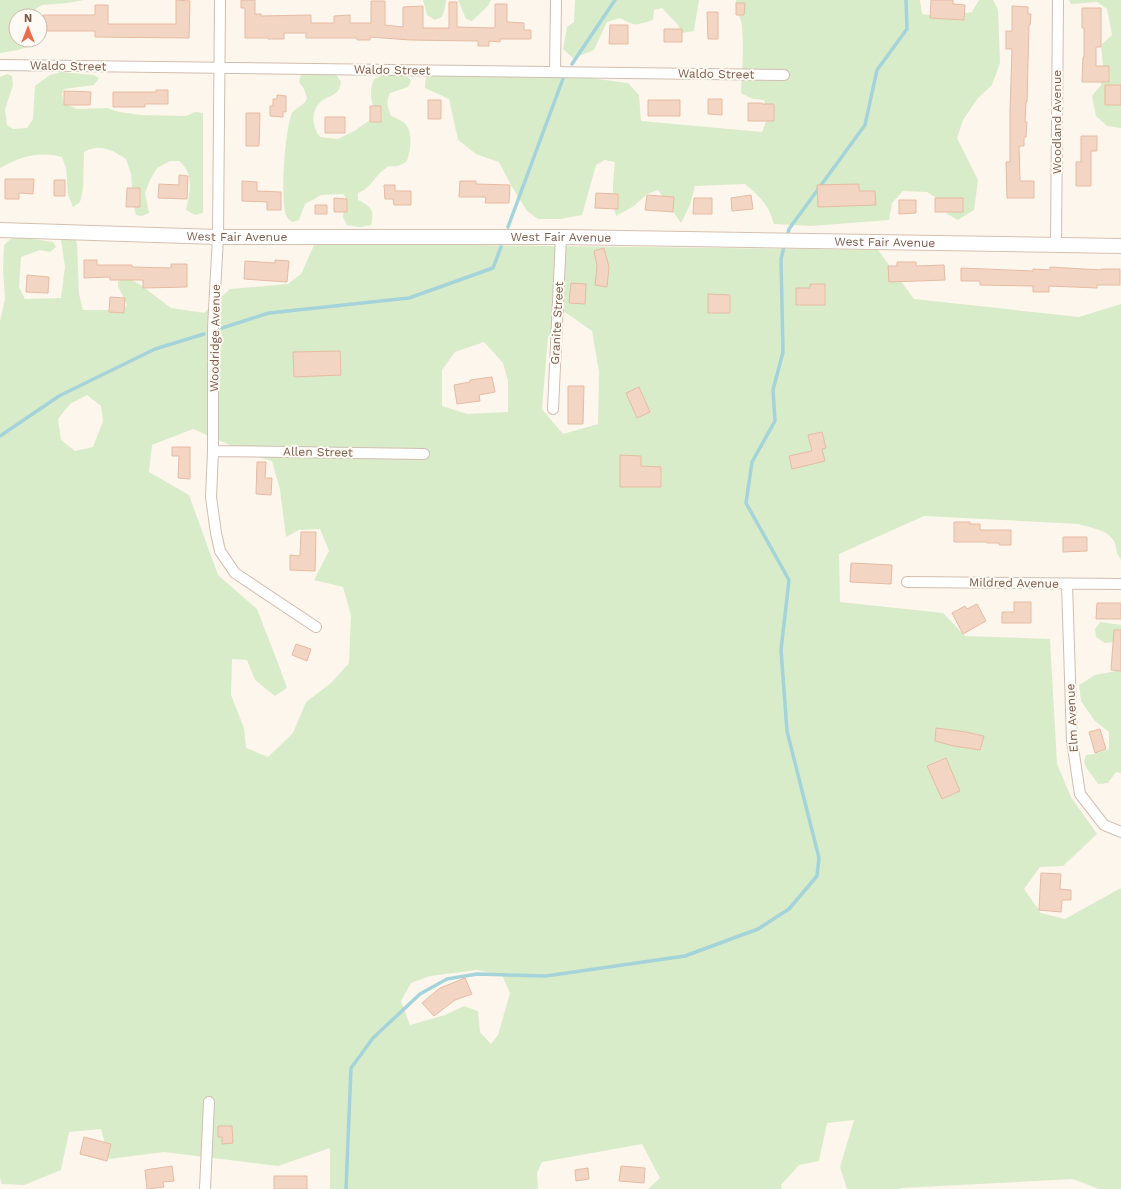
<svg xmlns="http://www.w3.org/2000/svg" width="1121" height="1189" viewBox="0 0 1121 1189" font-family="'Work Sans',sans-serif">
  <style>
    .green { fill: #d8ecc9; fill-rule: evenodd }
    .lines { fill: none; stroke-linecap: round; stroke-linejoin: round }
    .stream { stroke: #a5d3da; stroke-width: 3.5 }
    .building { fill: #f3d5c3; stroke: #e6bba3 }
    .street-casing { stroke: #d1beb0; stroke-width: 12 }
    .secondary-casing { stroke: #d6c0b0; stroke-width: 16 }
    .street { stroke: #fff; stroke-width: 10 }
    .secondary { stroke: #fff; stroke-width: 14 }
    .labels { text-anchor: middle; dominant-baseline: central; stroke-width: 4; stroke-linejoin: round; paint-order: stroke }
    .street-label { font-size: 12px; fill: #7a5c4d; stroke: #fffaf3 }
  </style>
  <rect width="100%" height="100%" fill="#fdf6ec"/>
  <path class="green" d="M0,0H84L67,3L42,5L36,9L35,16H16V40H36V44L18,50L0,53Z
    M423,0H446L445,8L442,17L435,20L427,15Z
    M458,0H491L488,6L472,21L466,19Z
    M575,0H699L694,31L682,33L678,25L662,8L654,10L653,20C636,25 636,27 620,18L607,22L594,50L573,58L563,49L567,27L574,22Z
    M736,0H920L922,14L942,17L972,12L979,0H993L998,10L1000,63L992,85L978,98L963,120L957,138L978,180L974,210L958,220L947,214L944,203L927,192L903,191L892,203L889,220L811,226L774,224C768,204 761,198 745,184L695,186L690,205L681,223L658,190L647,194L634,206L616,216C611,199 613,180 615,162L605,160L596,165L582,215L560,219H538L527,211L512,187L499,162L476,154L458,140L449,99L425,88L426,76L590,78L628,83L639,95L641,121L762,132L768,117L764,100L753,99L741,93C742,71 744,49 742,27C742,18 734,10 736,0Z
    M1069,0H1121V128L1107,126L1096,116L1092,96L1101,85L1103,65L1101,45L1112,35L1107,9L1097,2L1071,4Z
    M61,72L94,75L99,78L94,85L64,89L62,94L64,103L77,109L107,108L119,112L141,115L186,116L195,112L203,113V213L195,215L186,210C190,192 195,174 179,161H170L157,168L150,180L145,193L149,213L142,216L136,215L134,208L131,174L126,159C112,150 100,143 84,152L83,189L80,202L73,207L68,195L66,168L62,157C38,151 22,156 0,168V77L7,74L12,76L13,85L5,110L7,125L13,129L27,128L33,119L35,86L50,75Z
    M324,72L336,74L341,82C340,85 340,88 338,91C335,95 329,96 325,99C310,107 311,125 320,137L338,139L354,131L373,118C375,111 373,108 372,102C370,93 371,86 374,79L383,75L407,76L411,81L408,87L390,93C386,103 387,106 391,116C396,118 404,121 407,126C413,136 410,152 407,161C404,163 401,165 398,166C394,167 390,165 386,168C373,177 373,187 358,193V200C371,207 375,209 371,225L360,227L347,225L343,217L346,198L343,194L321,195L305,204L299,220L292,222C290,220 287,218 286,215C280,201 285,127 292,113C295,108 301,107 304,103C305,103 307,98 307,98L304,89L299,82L301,74Z
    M65,235L74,238L77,243L79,294L83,310H123L127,305L118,286V281L125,278L132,280L142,286L171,308L204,313L230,289L288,284L301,274L315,243L878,250L914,299L1079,317L1121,304V559C1115,553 1117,547 1114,541C1107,529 1090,528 1079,524L924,516L839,554L840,602L943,613L965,636L1050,639L1057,764L1071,797L1097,834L1063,866L1040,867L1024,889L1041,913L1065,919L1119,889H1121V1189H1099L1073,1179L901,1188L900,1189H847L840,1167L854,1120L827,1123L819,1161L799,1165L781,1185L782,1189H648L660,1178L642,1144L542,1162L537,1173L538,1189H330V1148L278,1166L164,1152L109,1159L101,1129L69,1132L61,1170L24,1185L2,1184L0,1178V321L5,299L3,270L4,245L14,236L53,242L56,247L50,252L40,250L21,257L19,287L25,299L61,298L65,267L61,240ZM565,312L592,331L599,372L598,424L563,434L542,409L548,337ZM484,342L503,363L508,381V412L467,414L442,406V370L455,352ZM87,395L101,406L103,421L93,447L75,451L61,440L58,419L70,404ZM193,429L258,457L272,461L280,490L286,537L299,530L320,529L329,551L314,580L343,587L351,615L349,663L331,683L306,702L293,733L268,757L246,748L244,728L231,695L232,659L247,660L255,680L275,696L287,688L276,658L257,609L218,575L189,495L149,472L152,445ZM477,970L502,975L510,993L498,1035L491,1044L480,1032L478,1011L464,1006L445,1015L410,1025L401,1001L411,983L430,976Z
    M1100,622L1121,625V641L1105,643L1096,637L1095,629Z
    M1121,670V773L1116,772L1108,783L1098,784C1094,777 1085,769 1084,761C1084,761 1086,755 1086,755L1094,754L1109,749V732L1095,721L1081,701L1079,685L1095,675Z"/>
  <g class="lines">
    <path class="stream" d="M572,64L615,0
      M508,227L564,76
      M787,237L789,229L865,125L877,70L907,29L906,0
      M222,328L269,313L409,298L493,268L501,247
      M0,436L59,396L155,349L204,334
      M346,1189L351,1068L373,1038L420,994L447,979L477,974L546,976L685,956L758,929L789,909L817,876L819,858L787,731L781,650L789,580L746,503L752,462L775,421L773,390L783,352L781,259L785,243"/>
  </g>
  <path class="building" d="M176,0L190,1L189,38L95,37V31H43V15H95V5H108V24H176Z
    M241,0H255V14H261V16L311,15V23H334V16L350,15V23H371V1H385V25L403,27V7L423,6V28H449V2H457V27L495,28V4H507V22L524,23V30H531V39H500V42L489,41V46H478V41L410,40L370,37V40H357V38H306V33H284V39H268V38H245V8H241Z
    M931,0H953V4L965,5L964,20L930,18Z
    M736,3H745L744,15H736Z
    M1012,6L1028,7V14H1031L1030,25H1029L1027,102H1026L1025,122H1027L1026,137H1024V146H1019L1020,181H1034V198H1007L1006,162H1010V111L1012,49H1006V31H1012Z
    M1082,8H1101V47H1096V66H1109V82H1082L1083,57H1084V28H1082Z
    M707,12H718V39H708Z
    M610,25H628V44H609Z
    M664,29H682V42H664Z
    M1105,85H1121V105H1105Z
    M156,90H168V104H145V107H113V92H156Z
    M64,91L91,92L90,105H64Z
    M277,95L286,96V112H283V117L270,116V106H273V99H277Z
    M708,99H722V115L708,114Z
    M428,100H441V119H428Z
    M648,100H680V116H648Z
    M748,103H762V104H774V121H748Z
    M370,106H381V122H370Z
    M246,113H260L259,146H246Z
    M325,117H345V133H325Z
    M1081,136H1097V151H1091V186H1076V162H1081Z
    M179,175L188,176L187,199L158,198L159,184L179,185Z
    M5,179H34L33,194L19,193V199H5Z
    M54,180H65V196H54Z
    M242,181L257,182V191L281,192V210H267V202L242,201Z
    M460,181H476V184L510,185L509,203H485L486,197H459Z
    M859,184V191H875L876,205L818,207L817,185Z
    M384,185H395V191H411V205H394L393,199H385Z
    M127,188H140V207H126Z
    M596,193L618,194V209L595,208Z
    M647,195L674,197L673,212L645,210Z
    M751,195L753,209L732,211L731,198Z
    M334,198L347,199V212H334Z
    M694,198H712V214H693Z
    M935,198H963V212H935Z
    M899,200H916V213L899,214Z
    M315,205H327V214H315Z
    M604,248L609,267L607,287L595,285L597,266L594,251Z
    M84,260H97V265H132V267L171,268V264H187V287L143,288V280H110V277L84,278Z
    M275,260L289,261L287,282L244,279L245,261L275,263Z
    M897,262H916V266L944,265L945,280L889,282L888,266H897Z
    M1050,267L1101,270V269H1120V285H1097V288L1049,286V292H1033V286L980,285V281H961V268L1033,271V269L1050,270Z
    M27,275L49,277L48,293L26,292Z
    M571,283L586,284L585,304L569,303Z
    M810,284H825V305H796V288H810Z
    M708,294L730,295V313H708Z
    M110,297L125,298L124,313L109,312Z
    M340,351L341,375L294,377L293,352Z
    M492,377L495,392L479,395L480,401L457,404L454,385L470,382V380Z
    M568,386H584L583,424H568Z
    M639,387L650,412L637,418L626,393Z
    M822,432L826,448L822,449L825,461L792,469L789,456L812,451L808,435Z
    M172,447H190V479L178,478L179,456H172Z
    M620,455L641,456V466L661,467V487H620Z
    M257,462H266L265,478H272L271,495L256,494Z
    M954,522H970V524H980V530H1011V545H999V543H987V542H954Z
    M301,532H316L315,571L290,570V555L300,556Z
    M1063,537H1087V551L1063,552Z
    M851,563L892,565L891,584L850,582Z
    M1014,602H1031V623H1002V612H1014Z
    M1097,603H1121V619H1096Z
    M977,604L986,621L963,634L952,613L965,606L967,609Z
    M1114,630H1121V671L1111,670Z
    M296,644L311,649L307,661L292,655Z
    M936,728L966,732L984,736L980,750L954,746L935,741Z
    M1100,729L1106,749L1095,753L1089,732Z
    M946,758L960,791L942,799L927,766Z
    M1041,873L1061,874L1060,889L1071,890V900H1062L1061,912L1039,910Z
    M465,978L472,994L455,1000L434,1016L422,1003L440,988Z
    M218,1126H232L233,1143L222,1144V1137H218Z
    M84,1137L111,1144L107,1161L80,1154Z
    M172,1166L174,1181L163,1182L164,1187L147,1189L145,1170Z
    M621,1166L645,1168L644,1183L619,1181Z
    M588,1168L589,1179L576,1181L575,1170Z
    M274,1176H307V1189H274Z"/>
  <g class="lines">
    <defs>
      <path id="street" d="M220,0L218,237L213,328V451L211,497L216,533L220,551L235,573L316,627
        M0,65L784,75
        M555,72L556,0
        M1056,245L1058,0
        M553,409L561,237
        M213,451L424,454
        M907,582L1121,584
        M1067,584L1072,741L1080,794L1104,825L1121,832
        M205,1189L209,1102"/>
      <g id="secondary">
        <path id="s1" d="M0,230L218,237H561L1121,246"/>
      </g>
    </defs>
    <use href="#street" class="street-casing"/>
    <use href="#secondary" class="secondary-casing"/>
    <use href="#street" class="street"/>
    <use href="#secondary" class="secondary"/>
  </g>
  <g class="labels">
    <g class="street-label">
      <text transform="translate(68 66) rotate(1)">Waldo Street</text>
      <text transform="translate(392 70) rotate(1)">Waldo Street</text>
      <text transform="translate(716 74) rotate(1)">Waldo Street</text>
      <text transform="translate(1057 122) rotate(-90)">Woodland Avenue</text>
      <text stroke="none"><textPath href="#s1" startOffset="237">West Fair Avenue</textPath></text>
      <text stroke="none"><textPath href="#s1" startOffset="561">West Fair Avenue</textPath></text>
      <text stroke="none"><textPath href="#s1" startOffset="885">West Fair Avenue</textPath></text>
      <text transform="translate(557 323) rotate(-87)">Granite Street</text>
      <text transform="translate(215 338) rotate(-89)">Woodridge Avenue</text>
      <text transform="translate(318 452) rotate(1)">Allen Street</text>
      <text transform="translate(1014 583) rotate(1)">Mildred Avenue</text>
      <text transform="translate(1072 718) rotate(-93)">Elm Avenue</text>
    </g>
  </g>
  <g transform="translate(28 28)"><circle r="19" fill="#fffaf3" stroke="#cabbb1"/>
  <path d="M0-3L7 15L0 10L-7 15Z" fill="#e76f51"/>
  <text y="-6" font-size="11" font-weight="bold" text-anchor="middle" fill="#7a5c4d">N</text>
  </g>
</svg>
